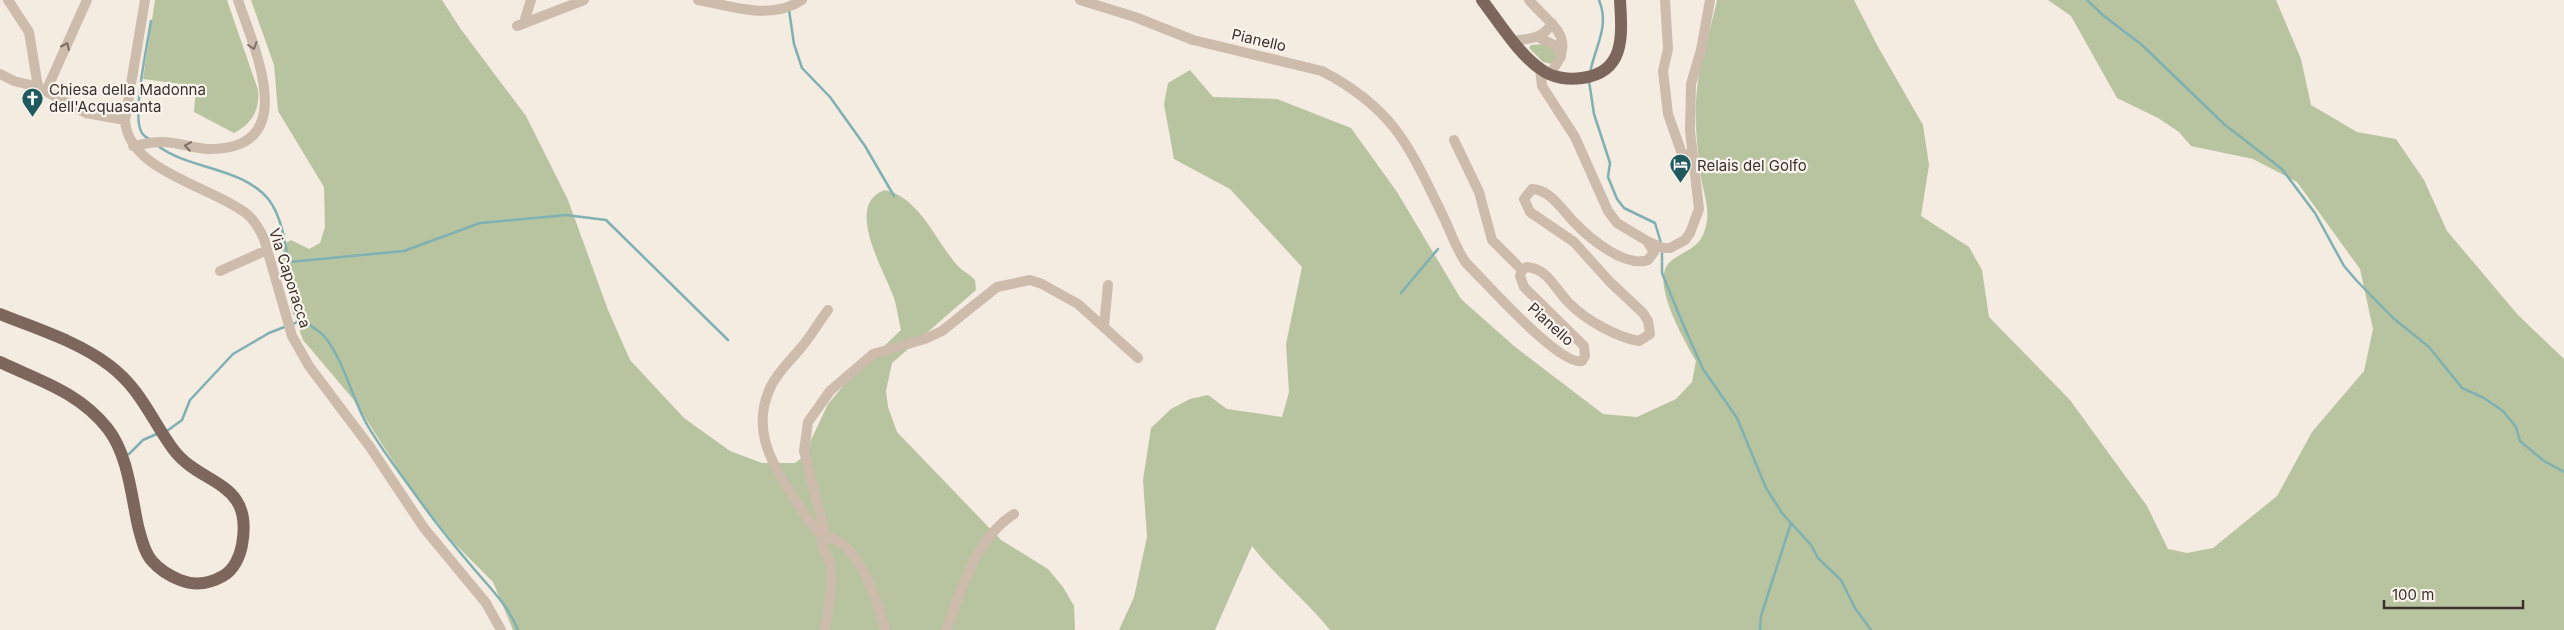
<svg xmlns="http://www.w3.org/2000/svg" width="2564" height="630" viewBox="0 0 2564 630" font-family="Inter,sans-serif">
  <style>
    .green { fill: #b8c4a0 }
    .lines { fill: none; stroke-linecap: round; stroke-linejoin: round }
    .stream { stroke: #7fb0b2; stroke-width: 2.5 }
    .minor { stroke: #cdbbac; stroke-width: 10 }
    .major { stroke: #7d675c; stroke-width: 12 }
    .oneway { stroke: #7d6f65 }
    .labels { text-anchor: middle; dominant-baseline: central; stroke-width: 4.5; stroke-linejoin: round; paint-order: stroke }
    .street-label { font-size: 15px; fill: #3b302b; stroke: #fbf5ee }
    .poi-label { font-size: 15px; fill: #3b302b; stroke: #fbf5ee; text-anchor: start }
  </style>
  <rect width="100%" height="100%" fill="#f4ebe1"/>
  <path class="green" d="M155,0H227L258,90C260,110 252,124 234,133L194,112L196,86L143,79Z
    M251,0H442L460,28L526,116L568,200L608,310L630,360L684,418L730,451L762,463H795L803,457L828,404L845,384L901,330C898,318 897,304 892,293C883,269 844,203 885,190C920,198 935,240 957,265C962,271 970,274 975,280L976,290L892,363L886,391L888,407L897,432L1001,540L1048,569L1063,587L1074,606L1075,630H513L493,582L455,544L413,492L353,399L303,340L292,311L282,254L284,244L291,240L309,249L320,243L325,227L324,187L278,111L274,65Z
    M1717,0H1854L1877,45L1923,125L1929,165L1921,216L1969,247L1982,270L1989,317L2070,400L2147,506L2168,549L2187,553L2213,548L2277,496L2312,432L2364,371L2373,329L2360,269L2297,182L2253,159L2191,146L2179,132L2158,118L2117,98L2071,16L2048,0H2276L2301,59L2311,105L2357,132L2396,139L2424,180L2447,231L2518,315L2564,359V630H1330C1306,600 1275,576 1252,546L1215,630H1119L1134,597L1147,537L1143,480L1151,428L1171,409L1190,399L1208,395L1227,409L1282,417L1289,392L1286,344L1302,267L1230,189L1174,159L1164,104L1168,83L1190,70L1213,97L1277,99L1351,128L1397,192L1461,299L1514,346L1603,414L1637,417L1676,399L1692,382L1696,361C1685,342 1659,296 1664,273C1668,253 1694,255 1703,235C1713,212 1703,194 1700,172C1697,145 1694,116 1697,89C1700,59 1711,29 1717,0Z
    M1544,44L1554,50L1555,57L1552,64L1543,62L1529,48L1531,45Z"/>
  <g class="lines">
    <path class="stream" d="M2087,0L2104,16L2142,45L2224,124L2282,169L2315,213L2344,266L2356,280L2393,318L2429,347L2462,388L2484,398L2503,411L2516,427L2520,441L2544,461L2564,472
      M789,10L794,44L802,68L830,97L865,146L894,196
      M1590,73C1595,46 1610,27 1599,0
      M1589,81L1594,114L1610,163L1608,177L1617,199L1624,208L1655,223L1661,243
      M149,139C146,137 142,135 141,131C132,114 148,42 151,21
      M158,146C190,170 243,167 269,200C292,230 285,291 305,320C310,327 319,330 325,337C343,360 351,393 364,419C377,444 403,477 420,501C435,522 452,543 469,563C487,585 507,603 518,630
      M1662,250V273L1682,322L1703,369L1737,418L1766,488L1782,513L1811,545L1818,558L1841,580L1855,608L1871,630
      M289,262L404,251L480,223L566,215L606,220L728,340
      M1401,293L1438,249
      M292,324L305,320
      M167,431L182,420L190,400L233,354L269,333L287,326
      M129,454L143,440L159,433
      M1760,630L1761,616L1791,523"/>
    <path class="minor" d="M8,0L29,32L38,87
      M145,0L125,120C128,172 212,186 247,214C255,221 260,230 264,239L292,336L309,366L370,447L424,528L486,603L501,630
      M698,0C733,6 770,21 802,0
      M1080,0L1135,17L1193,40L1322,71C1395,109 1410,148 1444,218C1451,233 1456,248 1466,263C1485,281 1560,367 1582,361L1585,356L1584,346L1524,287L1520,276L1522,270L1527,267C1549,269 1556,291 1570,304C1586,320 1616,337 1639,341L1650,334L1648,321L1643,313L1610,282L1574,242L1530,212L1524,199L1532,189C1551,190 1562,210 1574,222C1589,238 1625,268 1648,260L1654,252L1647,241
      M1529,0C1553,28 1579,37 1549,75
      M1665,0L1668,49L1663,71L1668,114L1681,151L1694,163
      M524,22L531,0
      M517,26L584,0
      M1540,38L1556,46L1561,57
      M1514,41C1531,38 1543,39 1552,23
      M1540,69L1542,86L1575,137L1608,211L1617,223L1647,241L1663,248H1670L1685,240L1690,233L1699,209L1690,131L1691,84L1701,50L1710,0
      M0,74L14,81L38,87L86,113L125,120
      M46,91L87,0
      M1454,140L1479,192L1492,240L1522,270
      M133,146C141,145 150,142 159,142C175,141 192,148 208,149C302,150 255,51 238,0
      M220,271L267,250
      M1104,326L1108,285
      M826,537L804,451L808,422L830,391L873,354L925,339L942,331L997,287L1030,280L1042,284L1078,304L1138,358
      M823,538C811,525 801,510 792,495C770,460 751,428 771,386C778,372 789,362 799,350C810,338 818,323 828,310
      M823,538C855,533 880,606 885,630
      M823,538C819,547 828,555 830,563C834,586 828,608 825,630
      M946,630C962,589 975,539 1014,514"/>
    <path class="major" d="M1482,0C1499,22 1519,55 1542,70C1553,78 1569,80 1582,78C1626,72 1622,35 1620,0
      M0,314C37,329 77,341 109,365C141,389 151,419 173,449C201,487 254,479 242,545C240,556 234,570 223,576C209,584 195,586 180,580C170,576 159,569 152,561C144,552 141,537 138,526C131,494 128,455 108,429C79,392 40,381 0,362"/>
  </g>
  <defs><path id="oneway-chevron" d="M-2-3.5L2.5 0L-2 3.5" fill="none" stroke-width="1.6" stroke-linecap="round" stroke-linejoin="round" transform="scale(1.25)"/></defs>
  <g class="oneway">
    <use href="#oneway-chevron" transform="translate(66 46) rotate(-66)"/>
    <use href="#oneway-chevron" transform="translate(253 46) rotate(72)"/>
    <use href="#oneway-chevron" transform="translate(188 146) rotate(-172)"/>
  </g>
  <defs>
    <symbol id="church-pin" viewBox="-11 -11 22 30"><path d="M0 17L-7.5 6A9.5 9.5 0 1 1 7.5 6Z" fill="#1f5a5e" stroke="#fbf5ee"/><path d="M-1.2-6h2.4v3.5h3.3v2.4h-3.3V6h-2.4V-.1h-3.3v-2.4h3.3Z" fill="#fff"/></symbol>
    <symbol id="hotel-pin" viewBox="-11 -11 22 30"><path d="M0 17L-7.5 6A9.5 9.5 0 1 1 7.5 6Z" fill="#1f5a5e" stroke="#fbf5ee"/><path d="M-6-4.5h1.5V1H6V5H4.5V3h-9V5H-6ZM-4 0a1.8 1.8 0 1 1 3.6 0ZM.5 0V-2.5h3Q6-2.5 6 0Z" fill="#fff"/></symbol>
  </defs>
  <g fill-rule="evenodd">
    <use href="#church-pin" x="20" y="86" width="25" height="34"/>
    <use href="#hotel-pin" x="1668" y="152" width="25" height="34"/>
  </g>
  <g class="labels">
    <g class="street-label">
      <text transform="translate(1259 40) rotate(13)">Pianello</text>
      <text transform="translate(290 278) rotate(72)">Via Caporacca</text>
      <text transform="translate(1551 324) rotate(42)">Pianello</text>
    </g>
    <g class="poi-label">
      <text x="49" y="89">Chiesa della Madonna<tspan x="49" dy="17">dell'Acquasanta</tspan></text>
      <text x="1697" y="165">Relais del Golfo</text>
    </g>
  </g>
  <path d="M2384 600v8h139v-8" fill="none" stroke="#3b302b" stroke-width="2.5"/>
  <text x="2392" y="600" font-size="15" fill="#3b302b" stroke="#fbf5ee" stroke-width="4" paint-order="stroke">100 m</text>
</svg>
